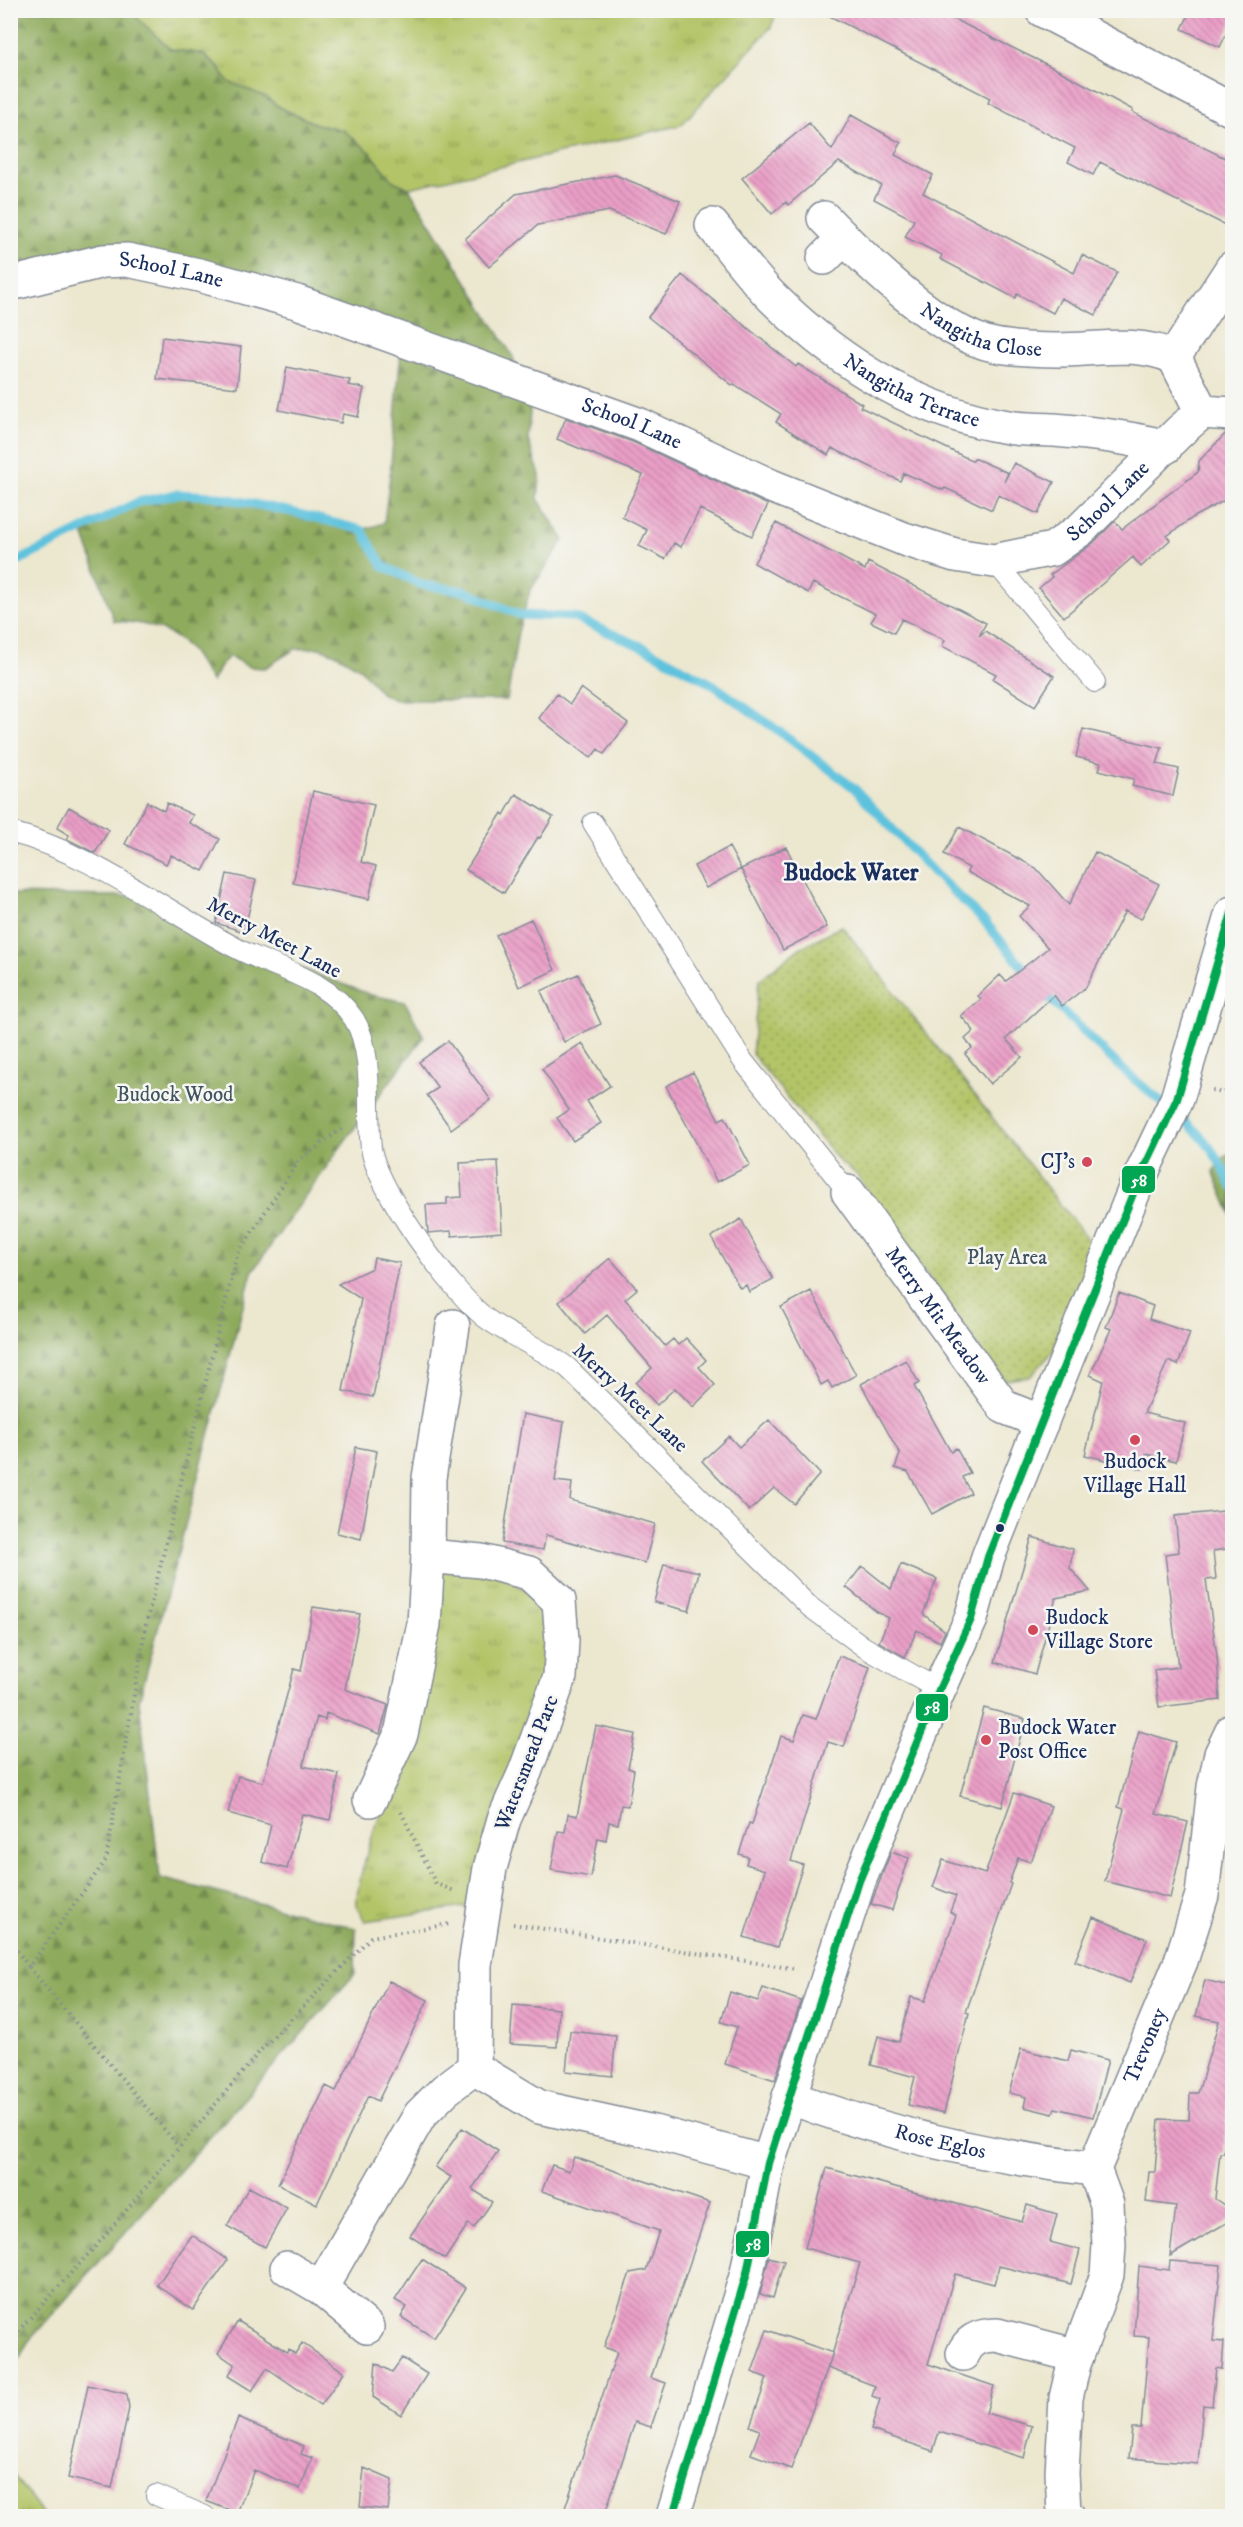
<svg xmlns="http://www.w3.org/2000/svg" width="1243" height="2527" viewBox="0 0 1243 2527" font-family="'IM FELL DW Pica',serif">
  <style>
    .grass { fill: url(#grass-tufts); stroke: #677a62; stroke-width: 1.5 }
    .forest { fill: url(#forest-firs); stroke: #546c5d; stroke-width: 1.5 }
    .park { fill: url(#park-dots); stroke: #677a62; stroke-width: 1.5 }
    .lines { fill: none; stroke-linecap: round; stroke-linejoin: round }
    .stream { stroke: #5fc2dd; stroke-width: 9 }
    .building { fill: url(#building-back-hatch) }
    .service-casing { stroke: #848b96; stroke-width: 22 }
    .minor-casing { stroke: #848b96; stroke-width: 36 }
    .tertiary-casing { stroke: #848b96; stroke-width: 36 }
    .path { stroke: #848b96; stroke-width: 4; stroke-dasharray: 1.5 4.5; stroke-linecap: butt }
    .service { stroke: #fff; stroke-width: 20 }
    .minor { stroke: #fff; stroke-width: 33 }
    .tertiary { stroke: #fff; stroke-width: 33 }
    .bus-1-casing { stroke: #f6f6f2; stroke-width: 12 }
    .bus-1 { stroke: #00a651; stroke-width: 8 }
    .poi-dot { fill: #d1495b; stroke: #f6f6f2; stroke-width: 2 }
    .bus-dot { fill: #1b2f5e; stroke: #f6f6f2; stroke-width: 2 }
    .labels { text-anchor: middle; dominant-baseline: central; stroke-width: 5; stroke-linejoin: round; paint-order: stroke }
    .street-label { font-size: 21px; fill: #1b2f5e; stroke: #f6f6f2 }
    .park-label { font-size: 21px; fill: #415460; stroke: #f6f6f2 }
    .poi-label { font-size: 21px; fill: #1b2f5e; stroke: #f6f6f2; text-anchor: start }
    .quarter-label { font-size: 24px; font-weight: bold; fill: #1b2f5e; stroke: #f6f6f2 }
    .line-badge { stroke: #f6f6f2; stroke-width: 2 }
    .badge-label { font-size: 16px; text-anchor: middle; font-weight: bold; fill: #fff }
  </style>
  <defs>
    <pattern id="grass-tufts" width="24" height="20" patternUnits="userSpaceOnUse" patternTransform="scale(1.5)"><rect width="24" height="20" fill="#b3c467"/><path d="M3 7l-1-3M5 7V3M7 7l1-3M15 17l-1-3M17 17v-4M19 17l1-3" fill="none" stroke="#91a058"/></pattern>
    <pattern id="forest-firs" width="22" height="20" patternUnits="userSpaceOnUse" patternTransform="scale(1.5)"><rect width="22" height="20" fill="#8eaa5c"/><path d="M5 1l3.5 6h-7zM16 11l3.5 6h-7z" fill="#738b4f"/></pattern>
    <pattern id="park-dots" width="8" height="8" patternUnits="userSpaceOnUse" patternTransform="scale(1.5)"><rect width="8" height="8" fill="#b3c467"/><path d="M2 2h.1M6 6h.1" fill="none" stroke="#91a058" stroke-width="1.8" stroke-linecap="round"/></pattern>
    <pattern id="building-back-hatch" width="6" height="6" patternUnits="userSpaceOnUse" patternTransform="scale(1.5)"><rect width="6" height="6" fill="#eb9fc7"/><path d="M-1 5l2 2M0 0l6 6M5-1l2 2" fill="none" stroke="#be82a5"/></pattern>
  </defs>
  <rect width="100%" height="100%" fill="#f6f6f2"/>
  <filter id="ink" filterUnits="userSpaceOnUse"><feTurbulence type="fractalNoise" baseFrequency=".0167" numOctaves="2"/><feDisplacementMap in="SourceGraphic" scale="12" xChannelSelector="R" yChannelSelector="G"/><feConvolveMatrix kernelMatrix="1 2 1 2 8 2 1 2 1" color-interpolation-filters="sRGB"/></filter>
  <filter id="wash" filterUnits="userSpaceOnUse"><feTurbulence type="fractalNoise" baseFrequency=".008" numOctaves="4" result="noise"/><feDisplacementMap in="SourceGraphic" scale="24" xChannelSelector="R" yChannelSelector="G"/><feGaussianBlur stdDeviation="1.35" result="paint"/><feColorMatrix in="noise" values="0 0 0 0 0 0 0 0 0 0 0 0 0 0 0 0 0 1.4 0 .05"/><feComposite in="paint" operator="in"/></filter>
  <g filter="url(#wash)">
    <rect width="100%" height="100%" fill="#ece7cf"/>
    <path class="grass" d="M130,11H777L771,27L681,125L409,188L393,181L370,152L343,130L316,124L279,107L266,97L228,82L218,67L203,54L169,49Z
      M482,1566L554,1605L558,1641L478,1905L365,1921C362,1916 357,1909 357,1904C355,1888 376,1820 385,1805L434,1570Z
      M11,2472L44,2516H11Z"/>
    <path class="forest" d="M11,11H130L170,49L203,54L218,67L229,82L266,97L279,107L316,124L343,130L370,152L393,181L409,188L512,355L519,372L204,266L11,275Z
      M401,350L531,396L528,440L540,475L538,499L564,540L530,591L518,632L507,700H395L381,693L361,669L338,655L320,648L295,649L265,668L249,667L229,656L219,668L212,682C204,672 198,660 191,651C172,628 142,622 114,621L82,530L138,502L177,494L214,496L292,512L362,530L384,523L390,475Z
      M11,894L162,897L247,947L371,995L405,1002L424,1037L344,1142L252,1272L139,1701L160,1878L356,1928L355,1974L28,2342L11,2374Z
      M1232,1153V1216L1213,1171L1224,1157Z"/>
    <path class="park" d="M842,926L1096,1250L1055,1349L1031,1376L1002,1381L856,1174L840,1162L752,1054L759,980L800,948Z"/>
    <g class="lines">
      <path class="stream" d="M10,565L138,502L177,494L214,496L292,512L362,530L383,566L422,585L465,591L520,615L573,617L645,648L712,684L787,737L854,788L935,874L985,922L1030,976
        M1042,991L1121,1068L1166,1106
        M1177,1115C1207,1139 1216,1153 1232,1187"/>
    </g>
    <g id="blocks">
      <path class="building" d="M818,10H935L1054,68L1133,110L1132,112L1233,162V229L1100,162L1093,175L1068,162L1075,148L988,103L990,98Z
        M1191,10H1233V20L1220,47L1182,29Z
        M851,115L901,143L895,155L933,175L923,193L1074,273L1082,255L1117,272L1096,315L1061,298L1053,313L1017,294L1015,298L940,259L942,255L905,237L914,220L874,199L881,185L839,162L788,205L786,202L772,214L742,178L809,123L832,150Z
        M615,175L680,201L666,234L609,211L574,218L538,225L489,267L465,239L516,194Z
        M682,275L796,367L798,364L862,404L860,407L973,461L974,458L1008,473L1004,482L1014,463L1054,482L1038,514L998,495L992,510L945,488L943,490L904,473L900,481L832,448L828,455L776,422L781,414L734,384L732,385L648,317Z
        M162,337L241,347L237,388L157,379Z
        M287,367L350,380L348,385L364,388L358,417L343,414L341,423L279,410Z
        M566,418L633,442L768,505L752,536L700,509L681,547L674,543L665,559L639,546L647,530L622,517L643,475L557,439Z
        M1227,432H1233V496L1195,516L1167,536L1170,540L1141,567L1133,557L1064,617L1039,588L1052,577L1050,575L1092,544L1115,521L1122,529L1198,472L1199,461Z
        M776,523L865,570L868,562L986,623L979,636L985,631L1054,676L1035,706L993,679L996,674L942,646L945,640L902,619L894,633L871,622L876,614L813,583L808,593L754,563Z
        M581,688L628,723L604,754L598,749L591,758L539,718L557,694L570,704Z
        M1083,729L1162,748L1157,764L1179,769L1173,796L1132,786L1134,779L1099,770L1101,763L1076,757Z
        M313,791L374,805L361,862L376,866L369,899L293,883Z
        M516,794L553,817L540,838L538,837L504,893L466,870L502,813L504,815Z
        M147,802L164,811L167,803L193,815L189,823L220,839L203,871L171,855L166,864L125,844Z
        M69,807L109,830L95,853L67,839L69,835L57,828Z
        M959,827L1036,868L1069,905L1095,852L1159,884L1141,919L1125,911L1086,987L1062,1006L1054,995L1006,1039L1022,1057L990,1084L965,1054L972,1048L965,1039L974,1031L961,1016L981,999L978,996L1000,975L1006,981L1048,948L1019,916L1030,906L967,872L969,868L944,854Z
        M729,847L741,869L706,888L694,866Z
        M786,847L827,927L783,950L741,869Z
        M227,874L256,880L244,932L216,923Z
        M531,919L555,970L519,987L496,935Z
        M578,974L601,1024L564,1042L541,991Z
        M448,1041L491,1100L451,1129L427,1095L438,1088L419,1062Z
        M582,1043L610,1086L587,1101L601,1123L573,1141L557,1118L569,1110L542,1069Z
        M693,1072L719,1120L725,1117L750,1165L717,1182L666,1086Z
        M498,1161L502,1232L452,1236L451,1231L428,1233L426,1205L447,1204V1198L462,1197L460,1163Z
        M741,1219L773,1279L749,1292L746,1285L740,1288L711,1237Z
        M374,1258L400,1263L373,1397L343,1391L361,1299L338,1284L372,1268Z
        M610,1258L637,1289L625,1299L665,1346L673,1339L678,1345L686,1338L706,1360L699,1367L715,1385L693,1407L675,1388L657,1405L636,1383L652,1368L607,1315L585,1334L559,1302Z
        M811,1291L856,1375L832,1388L828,1381L821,1385L781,1307Z
        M1119,1293L1153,1306L1149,1319L1190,1333L1178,1365L1168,1361L1144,1413L1185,1423L1176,1461L1146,1454L1142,1469L1085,1455L1103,1381L1090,1375L1111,1329L1106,1327Z
        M906,1360L919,1383L914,1386L951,1452L956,1448L970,1473L962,1477L971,1493L932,1514L908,1472L895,1468L900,1454L861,1384Z
        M523,1414L564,1422L555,1481L572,1483L570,1500L655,1524L645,1563L546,1535L543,1550L502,1543Z
        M769,1420L820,1474L794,1504L774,1488L749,1511L702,1461L729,1436L739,1447Z
        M356,1447L377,1451L361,1539L337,1533Z
        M1233,1510V1548L1213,1551L1216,1579L1206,1580L1217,1656L1220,1700L1159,1707L1154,1670L1178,1667L1165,1554L1179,1552L1175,1516Z
        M1032,1537L1073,1549L1070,1568L1090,1591L1056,1598L1035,1674L995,1662Z
        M664,1564L699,1572L689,1611L654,1602Z
        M901,1564L937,1579L923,1614L945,1631L940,1642L917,1630L905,1657L879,1642L889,1618L877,1612L846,1587L862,1566L891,1589Z
        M313,1607L360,1614L345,1689L388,1705L380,1734L326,1713L325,1720L317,1717L303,1766L339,1774L330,1820L302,1814L287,1869L262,1862L271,1825L228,1813L238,1776L263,1782L294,1669L301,1671Z
        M839,1656L870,1667L844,1747L828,1742L791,1861L803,1865L777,1947L744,1937L765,1870L746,1864L748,1857L739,1854L749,1823L752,1824L781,1736L794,1740L803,1715L816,1719Z
        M984,1708L1025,1719L1002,1807L960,1796Z
        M596,1726L635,1734L628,1768L634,1770L628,1806L621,1805L618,1824L609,1822L606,1840L598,1838L591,1877L551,1870L558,1831L565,1832L568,1814L577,1816Z
        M1139,1731L1176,1742L1156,1814L1188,1822L1170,1898L1105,1881L1124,1809L1118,1807Z
        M1014,1793L1051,1806L1031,1862L1018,1858L1009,1883L1011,1884L966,2012L969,2013L944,2113L908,2105L915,2077L871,2065L878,2036L899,2042L911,1997L925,2001L956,1915L950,1912L956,1896L933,1887L943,1860L985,1874Z
        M891,1852L909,1858L892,1910L871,1904Z
        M1093,1917L1147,1939L1130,1983L1075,1961Z
        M1205,1980L1233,1987V2082L1229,2081L1224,2153H1220L1215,2199L1233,2211V2219L1170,2256L1176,2206L1146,2202L1149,2172H1155L1159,2119L1189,2120L1190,2093H1198L1219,2021L1196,2016Z
        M389,1981L428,2000L378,2101L368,2096L317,2204L278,2184L326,2086L336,2091Z
        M763,1988L801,2001L775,2080L725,2064L737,2027L721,2022L730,1992L758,2001Z
        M513,2005L559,2009L557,2047L510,2044Z
        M570,2031L616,2036L612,2076L566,2071Z
        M1021,2049L1068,2061L1071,2050L1108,2060L1093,2117L1055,2108L1053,2114L1024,2107L1026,2097L1009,2093Z
        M462,2128L498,2151L472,2189L492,2202L474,2228L468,2224L445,2259L410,2236L451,2177L435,2167Z
        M574,2157L710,2203L651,2378L666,2383L651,2427L635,2422L604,2517H562L617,2352L604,2347L630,2273L646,2270L659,2231L542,2191L552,2165L569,2171Z
        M827,2168L1022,2222L1027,2205L1057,2214L1050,2242L1080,2250L1071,2284L999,2266L994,2284L955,2274L928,2364L994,2386L986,2413L1032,2426L1024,2458L939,2432L933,2451L871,2430L880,2399L872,2396L875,2386L828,2368L860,2263L805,2248Z
        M249,2187L287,2208L265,2247L227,2226Z
        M192,2235L228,2260L193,2310L157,2285Z
        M769,2257L784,2261L773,2298L760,2294Z
        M422,2259L466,2288L434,2338L401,2317L407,2307L395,2300Z
        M1170,2261L1221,2265L1213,2341L1224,2342L1222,2369L1216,2368L1212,2406L1203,2405L1198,2464L1129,2458L1132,2428H1141L1149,2337L1134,2336L1139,2266L1169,2270Z
        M238,2321L287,2352L289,2349L295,2354L302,2343L344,2372L321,2405L267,2368L252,2391L228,2376L235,2365L218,2353Z
        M767,2330L833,2353L791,2469L751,2454L760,2430L750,2426L767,2378L752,2372Z
        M402,2358L427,2374L401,2415L373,2397L376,2363L392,2372Z
        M88,2385L127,2394L129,2408L112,2488L68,2478Z
        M238,2418L304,2446L301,2454L312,2458L300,2489L254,2470L237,2513L206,2501Z
        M364,2468L392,2480L388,2510L360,2507Z"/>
    </g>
  </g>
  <g filter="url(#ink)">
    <use href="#blocks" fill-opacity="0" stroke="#848b96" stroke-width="1.5"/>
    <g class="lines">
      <defs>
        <path id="service" d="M994,561L1095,682
          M593,823L743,1061L848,1192
          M10,832C92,853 162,909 236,948C277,970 326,977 354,1019C375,1053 366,1109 371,1148C377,1190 453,1294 487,1319C513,1338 543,1349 568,1368L810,1607L864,1647L939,1690
          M156,2495L205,2516"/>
        <g id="minor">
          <path d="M1042,10L1232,110"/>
          <path id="s1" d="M824,218C864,259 939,334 994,345C1014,349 1037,350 1058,350C1099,350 1135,340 1174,357"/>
          <path id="s2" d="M712,225C732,249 751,276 773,298C839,363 916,412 1008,427C1023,430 1039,429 1054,430C1092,433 1129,437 1166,447"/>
          <path d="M824,258L844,238"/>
          <path id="s3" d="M10,284L103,261L127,260L199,275L297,302L640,425L771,486L904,539L955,555L994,561L1053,549L1081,529L1180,431L1202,412"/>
          <path d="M1202,412L1174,357L1232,268"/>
          <path d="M1202,412L1232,414"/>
          <path id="s4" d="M848,1192L1004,1407L1042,1422"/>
          <path d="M428,1556L429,1478L453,1326"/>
          <path d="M370,1800L401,1734L424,1624L428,1556L481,1561L529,1573L559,1601L562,1640L560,1677L525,1772L504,1819L490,1868L475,1965L474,2068L539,2107L654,2132L768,2163"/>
          <path id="s5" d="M789,2097C886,2134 991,2157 1094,2169"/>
          <path d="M287,2268L321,2288L367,2327"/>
          <path d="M321,2288L420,2115L445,2090L474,2068"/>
          <path d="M963,2354C969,2339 982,2335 997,2335L1077,2356"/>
          <path id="s6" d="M1068,2516L1064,2513L1062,2473L1066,2398L1074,2364L1107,2275L1109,2245L1107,2204L1094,2169L1181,1961L1202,1895L1214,1787L1221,1754L1232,1731"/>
        </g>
        <path id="tertiary" d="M673,2516L747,2273L768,2163L859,1881L939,1690L971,1619L988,1557L1022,1471L1138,1181L1177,1099L1232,913"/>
      </defs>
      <use href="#service" class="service-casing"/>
      <use href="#minor" class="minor-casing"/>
      <use href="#tertiary" class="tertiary-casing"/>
      <path class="path" d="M1212,1090L1221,1093L1232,1091
        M401,1812L436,1884L455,1891
        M513,1924L796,1969
        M10,1941L29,1967L106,1860L146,1624L237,1255L299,1160L344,1127
        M29,1967L179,2147
        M10,2340L103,2238L261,2050L371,1937L450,1924"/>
      <use href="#service" class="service"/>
      <use href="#minor" class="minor"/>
      <use href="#tertiary" class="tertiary"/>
      <defs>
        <path id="bus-1" d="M673,2516L747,2273L768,2163L859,1881L939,1690L971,1619L988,1557L1022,1471L1138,1181L1177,1099L1232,913"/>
      </defs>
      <use href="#bus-1" class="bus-1-casing"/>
      <use href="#bus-1" class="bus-1"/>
    </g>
  </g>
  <g class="poi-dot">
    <circle cx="1087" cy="1162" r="6"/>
    <circle cx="1135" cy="1440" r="6"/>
    <circle cx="1033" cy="1630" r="6"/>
    <circle cx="986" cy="1740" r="6"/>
  </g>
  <circle class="bus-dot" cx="1000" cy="1528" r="5"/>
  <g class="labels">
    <g class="street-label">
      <text stroke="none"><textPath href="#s3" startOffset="165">School Lane</textPath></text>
      <text stroke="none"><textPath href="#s1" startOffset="198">Nangitha Close</textPath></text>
      <text stroke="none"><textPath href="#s2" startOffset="264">Nangitha Terrace</textPath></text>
      <text stroke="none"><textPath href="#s3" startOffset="651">School Lane</textPath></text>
      <text stroke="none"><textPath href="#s3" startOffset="1173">School Lane</textPath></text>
      <text transform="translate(274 938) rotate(28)">Merry Meet Lane</text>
      <text stroke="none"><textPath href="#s4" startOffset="153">Merry Mit Meadow</textPath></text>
      <text transform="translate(630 1398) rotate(43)">Merry Meet Lane</text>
      <text transform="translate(527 1763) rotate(-69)">Watersmead Parc</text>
      <text stroke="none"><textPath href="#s6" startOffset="492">Trevoney</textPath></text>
      <text stroke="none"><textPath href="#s5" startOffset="158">Rose Eglos</textPath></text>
    </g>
    <g class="park-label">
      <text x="175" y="1095">Budock Wood</text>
      <text x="1007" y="1258">Play Area</text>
    </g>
    <g class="poi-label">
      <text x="1075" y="1162" text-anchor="end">CJ's</text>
      <text x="1135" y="1462" text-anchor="middle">Budock<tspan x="1135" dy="24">Village Hall</tspan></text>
      <text x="1045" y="1618">Budock<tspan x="1045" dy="24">Village Store</tspan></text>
      <text x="998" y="1728">Budock Water<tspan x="998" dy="24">Post Office</tspan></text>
    </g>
    <g class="quarter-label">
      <text x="851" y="873">Budock Water</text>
    </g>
  </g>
  <g class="line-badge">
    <rect x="1121" y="1165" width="35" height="29" rx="6" fill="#00a651"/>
    <rect x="915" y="1693" width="34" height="29" rx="6" fill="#00a651"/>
    <rect x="735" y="2230" width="35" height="28" rx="6" fill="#00a651"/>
  </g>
  <g class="badge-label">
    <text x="1139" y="1186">58</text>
    <text x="932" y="1713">58</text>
    <text x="753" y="2250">58</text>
  </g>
  <rect width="1243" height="2527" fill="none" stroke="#f6f6f2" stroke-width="36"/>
</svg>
